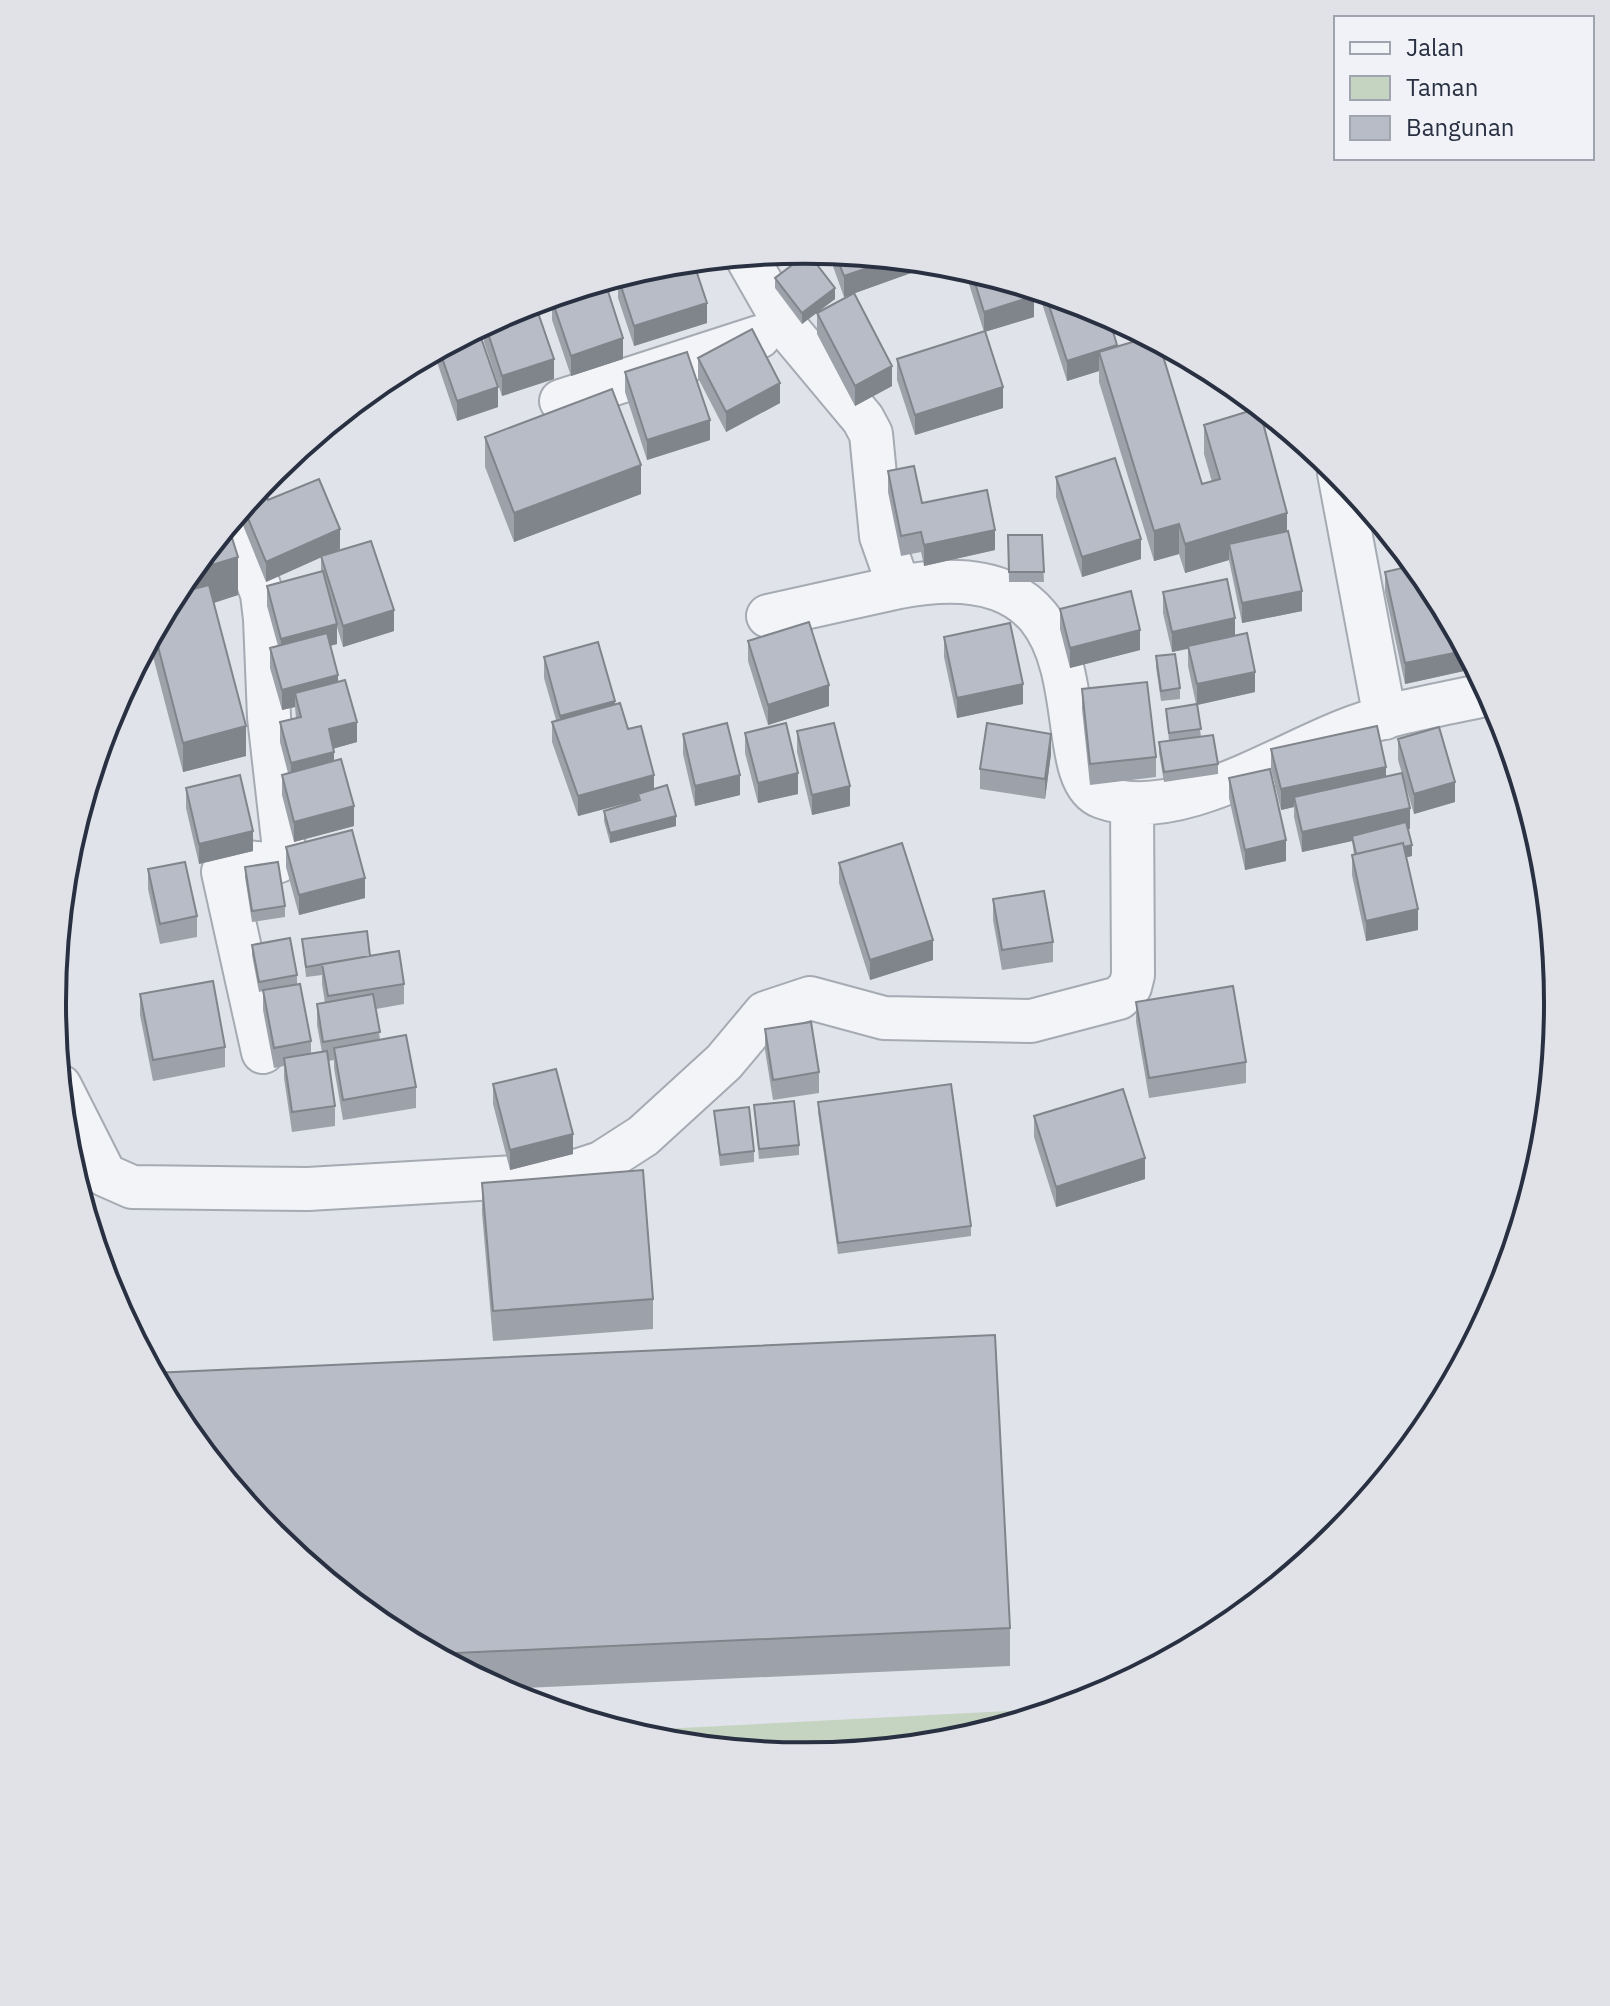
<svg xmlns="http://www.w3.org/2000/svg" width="1610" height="2006" viewBox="0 0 1610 2006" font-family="'IBM Plex Sans',sans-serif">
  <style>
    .green { fill: #c5d3c1 }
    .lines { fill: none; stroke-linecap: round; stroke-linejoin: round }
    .minor-casing { stroke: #a5aab3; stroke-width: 46 }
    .minor { stroke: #f3f4f8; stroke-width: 42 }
    .wall { fill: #9da2aa }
    .shaded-wall { fill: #80848b }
    .building { fill: #b7bcc6; stroke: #80848b; stroke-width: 2 }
    .rim { fill: none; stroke: #283041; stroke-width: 4 }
  </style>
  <rect width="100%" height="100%" fill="#e0e3e9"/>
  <path class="green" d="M1064,1708L951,1742L805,1756L658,1741L624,1731Z"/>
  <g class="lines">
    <defs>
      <path id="minor" d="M746,256L787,328L863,419L871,434L881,536L899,587C1126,544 1039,774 1102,797C1177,825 1284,752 1354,727C1397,711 1445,704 1489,694
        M561,401L759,337
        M1339,473L1385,718
        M234,517L262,594L265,619L269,717L284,849L279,861L270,864L231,861L223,872L263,1052
        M768,616L899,587
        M60,1086L105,1175L132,1187L308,1189L567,1174L601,1163L643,1136L724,1062L765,1013L810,998L884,1018L1031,1021L1119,998L1130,987L1133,975L1132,803"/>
    </defs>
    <use href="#minor" class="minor-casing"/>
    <use href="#minor" class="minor"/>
  </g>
  <path class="wall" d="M830,252L911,260V273L844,297L830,258Z
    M964,268L1031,289L1034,317L985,332L1003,408L915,435L897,380V359L984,332Z
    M625,275L707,323L634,346L618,298V289L608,292L623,359L571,376L552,320V309L539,314L554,379L502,396L484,342V325L510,311V312L518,310L517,307Z
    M775,278L835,299L802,324L775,288Z
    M1038,291L1094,308L1202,484L1212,482L1204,454V425L1287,531L1302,611L1242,623L1229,560L1185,573L1179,554L1154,561L1099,382V371L1067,381Z
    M817,313L892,386L855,406L817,334Z
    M475,330L498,407L457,421L437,362V350Z
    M698,358L780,403L726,432L698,378Z
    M625,372L710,440L647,460L625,392Z
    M485,437L641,494L514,542L485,467Z
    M888,471L922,503L995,550L924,566L921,552L901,556L888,492Z
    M1056,477L1141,559L1082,577L1056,497Z
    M261,484L268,500L340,549L330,554L394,631L343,647L337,627V644L330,646L338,682L357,742L334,748V761L354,826L294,842L282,795V775L288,773L280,742V722L296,718L295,707L282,710L270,668V648L278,646L267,606V586L321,571V557L266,582L238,513Z
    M1386,530L1400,547L1391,549Z
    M1008,535H1042L1044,582H1009Z
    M1385,572L1464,671L1405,684L1385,592Z
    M179,584L238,595L214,603L246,756L183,772L149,641Z
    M1163,592L1235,635L1255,692L1197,705L1201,737L1218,764V774L1164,782L1159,753V742L1169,741L1166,709L1196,704L1188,666V649L1172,652L1163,613Z
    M1060,609L1140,650L1070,668L1060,629Z
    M944,637L1023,704L957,718L944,657Z
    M748,641L829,706L768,725L748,661Z
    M1156,656L1180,688V699L1161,701L1156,667Z
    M544,657L615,705L628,729L654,789L676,826L610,843L604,821V811L638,800L578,816L552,742V722L556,720L544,678Z
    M1082,689L1156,757V777L1090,785L1082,709Z
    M797,731L850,806L812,815L797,752Z
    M745,733L798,794L758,803L745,753Z
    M683,734L740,795L695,806L683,754Z
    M1398,739L1455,802L1414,814L1398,760Z
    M1271,749L1386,776L1410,829H1408L1412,856L1406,857L1418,930L1366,941L1352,875V855L1354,854L1352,841L1302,852L1294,817V807L1281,810L1271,769Z
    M1051,754L1045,799L980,789V769Z
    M1229,778L1286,861L1245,870L1229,798Z
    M186,788L253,851L199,864L186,808Z
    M286,847L365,898L299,915L286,867Z
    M839,863L933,960L870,980L839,883Z
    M245,867L285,906V917L252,922L245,877Z
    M148,869L197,916V937L160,944L148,889Z
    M993,899L1053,942V962L1002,970L993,920Z
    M302,939L370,956L404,984V1004L376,1009L380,1040L416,1087V1108L343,1120L334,1068V1060L329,1061L335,1106V1126L292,1132L284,1078V1066L274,1068L263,1010V991L259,992L252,955V945L297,975V984L311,1041V1054L322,1052L317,1025V1004L325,1003L322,984V975L306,977Z
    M140,994L225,1047V1067L153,1081L140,1015Z
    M1136,1002L1246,1062V1083L1149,1098L1136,1022Z
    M765,1029L819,1072V1093L773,1100L765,1050Z
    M493,1084L573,1154L510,1170L493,1104Z
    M818,1102L971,1226V1236L838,1254L818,1112Z
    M754,1105L799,1145V1155L759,1159Z
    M714,1111L754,1151V1162L720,1166Z
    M1034,1116L1145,1179L1056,1207L1034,1137Z
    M482,1183L653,1299V1329L493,1341L482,1213Z
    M1010,1628V1666L500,1689L386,1629Z"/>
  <path class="shaded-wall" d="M894,259L911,260V273L844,297V276Z
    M625,275L618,277V289L555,308L552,300V309L521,319V306Z
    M835,288V299L802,324V313Z
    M1034,296V317L984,332V312Z
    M707,303V323L634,346V326Z
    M623,338V359L571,376V356Z
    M1117,345V366L1099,352V371L1067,381V361Z
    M554,359V379L502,396V376Z
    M892,366V386L855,406V386Z
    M780,383V403L726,432V412Z
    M498,387V407L457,421V401Z
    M1003,387V408L915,435V415Z
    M710,420V440L647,460V440Z
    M641,465V494L514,542V513Z
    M1287,513V543L1229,544V560L1185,573V544Z
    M1179,524V554L1154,561V531Z
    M340,529V549L266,582V562Z
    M995,530V550L924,566V545Z
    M1391,535L1400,547L1391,549Z
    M1141,539V559L1082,577V557Z
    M238,557V595L160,620L179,584L189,572Z
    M1302,591V611L1242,623V603Z
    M394,610V631L343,647V626Z
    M1235,618V638L1172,652V632Z
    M337,624V644L281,659V639Z
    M1140,630V650L1070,668V648Z
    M1464,651V671L1405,684V663Z
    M1255,672V692L1197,705V684Z
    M338,675V696L295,693V707L282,710V690Z
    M1023,684V704L957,718V698Z
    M829,685V706L768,725V705Z
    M615,701V722L560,737V716Z
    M357,722V742L329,750V729Z
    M246,726V756L183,772V743Z
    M1051,734V754L1045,799V779Z
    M334,752V772L291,783V763Z
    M1386,767V787L1294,797V807L1281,810V789Z
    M798,773V794L758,803V783Z
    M654,775V795L638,794V800L578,816V796Z
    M740,775V795L695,806V786Z
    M1455,782V802L1414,814V794Z
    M850,786V806L812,815V795Z
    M354,806V826L294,842V822Z
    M1410,808V829L1353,841L1352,836V841L1302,852V832Z
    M676,816V826L610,843V833Z
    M253,831V851L199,864V844Z
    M1286,840V861L1245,870V850Z
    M1412,845V856L1358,869V859Z
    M365,878V898L299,915V895Z
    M1418,909V930L1366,941V921Z
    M933,940V960L870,980V960Z
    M573,1134V1154L510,1170V1150Z
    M1145,1158V1179L1056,1207V1187Z"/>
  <path class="building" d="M808,253L835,288L802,313L775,278Z
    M835,253L894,259L844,276Z
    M693,261L707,303L634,326L618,277L659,264Z
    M971,270L1031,289L1034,296L984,312Z
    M605,282L623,338L571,356L552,300Z
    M854,293L892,366L855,386L817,313Z
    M1045,293L1094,308L1108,315L1117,345L1067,361Z
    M535,304L554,359L502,376L485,324L503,315Z
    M478,329L498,387L457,401L439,349Z
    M752,329L780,383L726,412L698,358Z
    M985,331L1003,387L915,415L897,359Z
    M1149,337L1159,343L1202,484L1220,479L1204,425L1259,408L1287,513L1185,544L1179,524L1154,531L1099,352Z
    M687,352L710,420L647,440L625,372Z
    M612,389L641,465L514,513L485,437Z
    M1115,458L1141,539L1082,557L1056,477Z
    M914,466L922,503L987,490L995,530L924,545L921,532L901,536L888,471Z
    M319,479L340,529L266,562L243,506L261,484L268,500Z
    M228,525L238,557L189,572Z
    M1288,531L1302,591L1242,603L1229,544Z
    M1008,535H1042L1044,572H1009Z
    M371,541L394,610L343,626L321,556Z
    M1415,565L1431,585L1462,643L1464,651L1405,663L1385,572Z
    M323,571L337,624L281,639L267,586Z
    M1227,579L1235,618L1172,632L1163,592Z
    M209,585L246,726L183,743L154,631L174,594Z
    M1131,591L1140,630L1070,648L1060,609Z
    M809,622L829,685L768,705L748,641Z
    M1010,623L1023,684L957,698L944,637Z
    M327,633L338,675L282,690L270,648Z
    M1247,633L1255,672L1197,684L1188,646Z
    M598,642L615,701L560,716L544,657Z
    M1175,654L1180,688L1161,691L1156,656Z
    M345,680L357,722L329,729L334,752L291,763L280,722L301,717L295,693Z
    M1147,682L1156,757L1090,764L1082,689Z
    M620,703L628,729L641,726L654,775L578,796L552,722Z
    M1197,704L1201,729L1169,733L1166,709Z
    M727,723L740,775L695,786L683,734Z
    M786,723L798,773L758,783L745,733Z
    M834,723L850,786L812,795L797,731Z
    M987,723L1051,734L1045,779L980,769Z
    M1377,726L1386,767L1281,789L1271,749Z
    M1439,727L1455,782L1414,794L1398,739Z
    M1213,735L1218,764L1164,772L1159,742Z
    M341,759L354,806L294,822L282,775Z
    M1270,769L1286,840L1245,850L1229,778Z
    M1402,773L1410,808L1302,832L1294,797Z
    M240,775L253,831L199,844L186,788Z
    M667,785L676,816L610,833L604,811L640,800L638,794Z
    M1406,822L1412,845L1404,847L1403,843L1356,854L1352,836Z
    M352,830L365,878L299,895L286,847Z
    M902,843L933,940L870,960L839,863Z
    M1403,843L1418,909L1366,921L1352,855Z
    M185,862L197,916L160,924L148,869Z
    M278,862L285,906L252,911L245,867Z
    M1044,891L1053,942L1002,950L993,899Z
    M367,931L370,956L306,967L302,939Z
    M290,938L297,975L259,982L252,945Z
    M399,951L404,984L328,996L322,964Z
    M213,981L225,1047L153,1060L140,994Z
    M300,984L311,1041L274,1048L263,990Z
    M1233,986L1246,1062L1149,1078L1136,1002Z
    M373,994L380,1032L323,1042L317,1004Z
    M811,1022L819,1072L773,1080L765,1029Z
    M406,1035L416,1087L343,1100L334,1048Z
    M327,1051L335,1106L292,1112L284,1058Z
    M556,1069L573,1134L510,1150L493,1084Z
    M951,1084L971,1226L838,1243L818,1102Z
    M1123,1089L1145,1158L1056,1187L1034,1116Z
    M794,1101L799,1145L759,1149L754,1105Z
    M749,1107L754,1151L720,1155L714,1111Z
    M643,1170L653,1299L493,1311L482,1183Z
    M995,1335L1010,1628L434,1654L386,1629L272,1535L179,1421L153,1373Z"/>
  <path d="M0 0H1610V2006H0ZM66 1003a739 739 0 1 1 1478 0a739 739 0 1 1-1478 0Z" fill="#e0e2e8" fill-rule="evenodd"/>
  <path class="rim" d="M66 1003a739 739 0 1 1 1478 0a739 739 0 1 1-1478 0Z"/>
  <rect x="1334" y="16" width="260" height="144" fill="#f0f2f7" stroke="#a0a4ae" stroke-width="2"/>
  <rect x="1350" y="42" width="40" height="12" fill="#f3f4f8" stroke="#a0a4ae" stroke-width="2"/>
  <text x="1406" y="56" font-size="24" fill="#283041">Jalan</text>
  <rect x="1350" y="76" width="40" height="24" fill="#c5d3c1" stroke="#a0a4ae" stroke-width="2"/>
  <text x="1406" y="96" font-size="24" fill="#283041">Taman</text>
  <rect x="1350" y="116" width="40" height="24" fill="#b7bcc6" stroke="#a0a4ae" stroke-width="2"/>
  <text x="1406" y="136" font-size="24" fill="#283041">Bangunan</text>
</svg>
